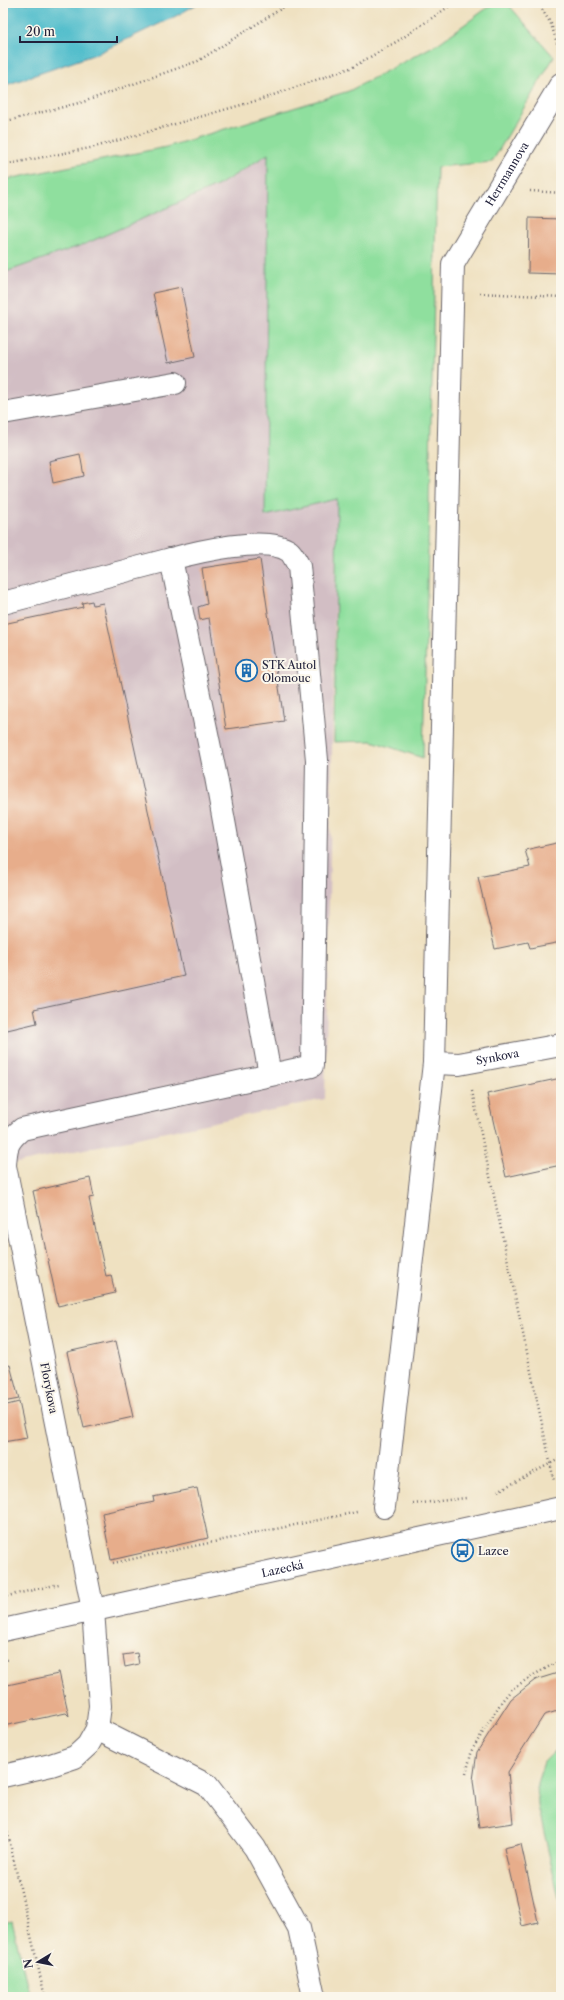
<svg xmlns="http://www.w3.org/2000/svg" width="564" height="2000" viewBox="0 0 564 2000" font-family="'Libre Caslon Text',serif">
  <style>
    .industrial { fill: #d2bec4 }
    .green { fill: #8fdf9e; stroke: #58806c }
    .water { fill: #52becc; stroke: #3a7084 }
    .building { fill: #e7ad8b }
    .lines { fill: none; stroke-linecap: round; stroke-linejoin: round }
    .minor-casing { stroke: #6a656a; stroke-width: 24 }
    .major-casing { stroke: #6a656a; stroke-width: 24 }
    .path { stroke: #6a656a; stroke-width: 2.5; stroke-dasharray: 1 3; stroke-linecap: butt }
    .minor { stroke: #fff; stroke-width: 22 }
    .major { stroke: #fff; stroke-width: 22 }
    .labels { text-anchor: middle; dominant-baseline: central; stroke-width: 4; stroke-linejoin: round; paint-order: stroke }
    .street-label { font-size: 11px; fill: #22223b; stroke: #fbf7ec }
    .poi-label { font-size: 11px; fill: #22223b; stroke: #fbf7ec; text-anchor: start }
  </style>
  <rect width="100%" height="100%" fill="#fbf7ec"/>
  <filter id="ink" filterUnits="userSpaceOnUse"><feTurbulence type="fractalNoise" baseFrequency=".025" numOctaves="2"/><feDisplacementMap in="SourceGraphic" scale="8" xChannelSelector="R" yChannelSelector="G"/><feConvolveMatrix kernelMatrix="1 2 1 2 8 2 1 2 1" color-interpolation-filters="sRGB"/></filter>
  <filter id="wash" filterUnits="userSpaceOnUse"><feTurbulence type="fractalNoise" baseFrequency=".012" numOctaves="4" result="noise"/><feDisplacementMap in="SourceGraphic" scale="16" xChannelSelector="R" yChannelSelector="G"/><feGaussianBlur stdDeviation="0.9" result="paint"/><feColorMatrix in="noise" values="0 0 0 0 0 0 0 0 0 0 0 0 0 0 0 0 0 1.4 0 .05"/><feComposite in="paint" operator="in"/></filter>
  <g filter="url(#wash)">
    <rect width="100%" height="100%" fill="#efe1c1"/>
    <path class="industrial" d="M268,154L265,515L337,499L325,1099L3,1166V273L83,244L219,185Z"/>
    <path class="green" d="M494,3H507L554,57L492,162L437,167L423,758L372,741L334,742L337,499L265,516L268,154L219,185L85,244L3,273V180L166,147L349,91L439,43Z
      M561,1745V1907L538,1806L537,1783L544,1762Z
      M12,1921L30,1997H3V1923Z"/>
    <path class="water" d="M3,3H199L176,16L96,54L3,86Z"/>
    <g id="blocks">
      <path class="building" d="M529,218L561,219V274L528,273Z
        M181,287L195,357L168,363L153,293Z
        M80,454L84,476L53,483L49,461Z
        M260,559L284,721L226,729L209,618L200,620L198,607L207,604L202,568Z
        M92,601L93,605L103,603L184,976L34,1009L37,1023L3,1031V624L83,607L82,603Z
        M561,842V942L530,948L528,942L495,949L478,877L530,867L525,850Z
        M561,1078V1165L506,1177L487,1094Z
        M90,1178L94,1197L89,1198L93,1218L106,1276L111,1275L115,1293L58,1306L33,1191Z
        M116,1341L133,1417L84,1428L67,1352Z
        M10,1365L19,1399L3,1402V1367Z
        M19,1402L27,1438L3,1442V1406Z
        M197,1488L208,1538L111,1560L102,1513L154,1502L153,1497Z
        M137,1653L139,1664L125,1667L123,1655Z
        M58,1672H59L69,1716L66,1713L3,1726V1686L58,1674Z
        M561,1672V1710L544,1715L508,1772L513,1823L479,1828L473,1780L477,1752L511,1699L535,1680Z
        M521,1844L538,1922L522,1926L504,1848Z"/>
    </g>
  </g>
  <g filter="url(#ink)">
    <use href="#blocks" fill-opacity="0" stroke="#6a656a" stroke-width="1"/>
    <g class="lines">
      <defs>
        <g id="minor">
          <path d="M3,413L175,383"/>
          <path d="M3,603L171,559"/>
          <path id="s1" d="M434,1063L459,1064L561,1045"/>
          <path id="s2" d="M384,1507L434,1063L453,264L561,84"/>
          <path d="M97,1729L207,1785L255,1848L299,1928L314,1997"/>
          <path d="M3,1776L51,1765L75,1757L88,1745L97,1729L100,1706L93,1610L5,1166C6,1147 7,1141 22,1129L312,1066L317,760L299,566C296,562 293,554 289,551C267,535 196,552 171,559L216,777L270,1075"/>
        </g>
        <g id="major">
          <path id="s3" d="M3,1630L561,1508"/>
        </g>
      </defs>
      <use href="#minor" class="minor-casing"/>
      <use href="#major" class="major-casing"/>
      <path class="path" d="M538,3L551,24L561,56
        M3,122L83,102L198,61L290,3
        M3,165L95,147L262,99L353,67L401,39L454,3
        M530,191L561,193
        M480,293L561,297
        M472,1091L554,1481
        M498,1491L561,1458
        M413,1504L466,1498
        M113,1563L357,1512
        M3,1597L59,1584
        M3,1661L10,1659
        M466,1774L472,1750L502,1701L512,1689L532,1676L561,1660
        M3,1813L45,1997"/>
      <use href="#minor" class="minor"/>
      <use href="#major" class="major"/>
    </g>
  </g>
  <defs>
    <symbol id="building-ring" viewBox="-11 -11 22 22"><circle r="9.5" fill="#fbf7ec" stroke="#1f6fb2" stroke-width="1.5"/><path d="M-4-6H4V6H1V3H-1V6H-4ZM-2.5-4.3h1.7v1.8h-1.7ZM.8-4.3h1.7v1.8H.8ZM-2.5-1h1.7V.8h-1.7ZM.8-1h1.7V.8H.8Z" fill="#1f6fb2"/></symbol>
    <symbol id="bus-ring" viewBox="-11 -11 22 22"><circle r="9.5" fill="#fbf7ec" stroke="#1f6fb2" stroke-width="1.5"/><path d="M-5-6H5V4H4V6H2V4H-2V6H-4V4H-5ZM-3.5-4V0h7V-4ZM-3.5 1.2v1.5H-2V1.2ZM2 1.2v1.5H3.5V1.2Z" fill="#1f6fb2"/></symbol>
  </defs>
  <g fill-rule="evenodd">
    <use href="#building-ring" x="234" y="658" width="25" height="25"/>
    <use href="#bus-ring" x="450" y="1538" width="25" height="25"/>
  </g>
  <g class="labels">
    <g class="street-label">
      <text stroke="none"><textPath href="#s2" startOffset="1351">Herrmannova</textPath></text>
      <text stroke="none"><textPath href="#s1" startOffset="64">Synkova</textPath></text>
      <text transform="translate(49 1388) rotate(79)">Florykova</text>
      <text stroke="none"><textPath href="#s3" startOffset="286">Lazecká</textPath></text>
    </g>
    <g class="poi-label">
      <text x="262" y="665">STK Autol<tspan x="262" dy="13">Olomouc</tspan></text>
      <text x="478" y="1551">Lazce</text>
    </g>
  </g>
  <rect width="564" height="2000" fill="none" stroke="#fbf7ec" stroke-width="16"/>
  <g transform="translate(38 1962) rotate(260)" stroke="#fbf7ec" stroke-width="3" paint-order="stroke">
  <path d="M0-3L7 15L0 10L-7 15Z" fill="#22223b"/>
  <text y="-6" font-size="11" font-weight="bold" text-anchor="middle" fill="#22223b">N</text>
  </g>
  <path d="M20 36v6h97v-6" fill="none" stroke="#22223b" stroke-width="2"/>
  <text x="26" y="36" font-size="12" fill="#22223b" stroke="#fbf7ec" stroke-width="3" paint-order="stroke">20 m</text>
</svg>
